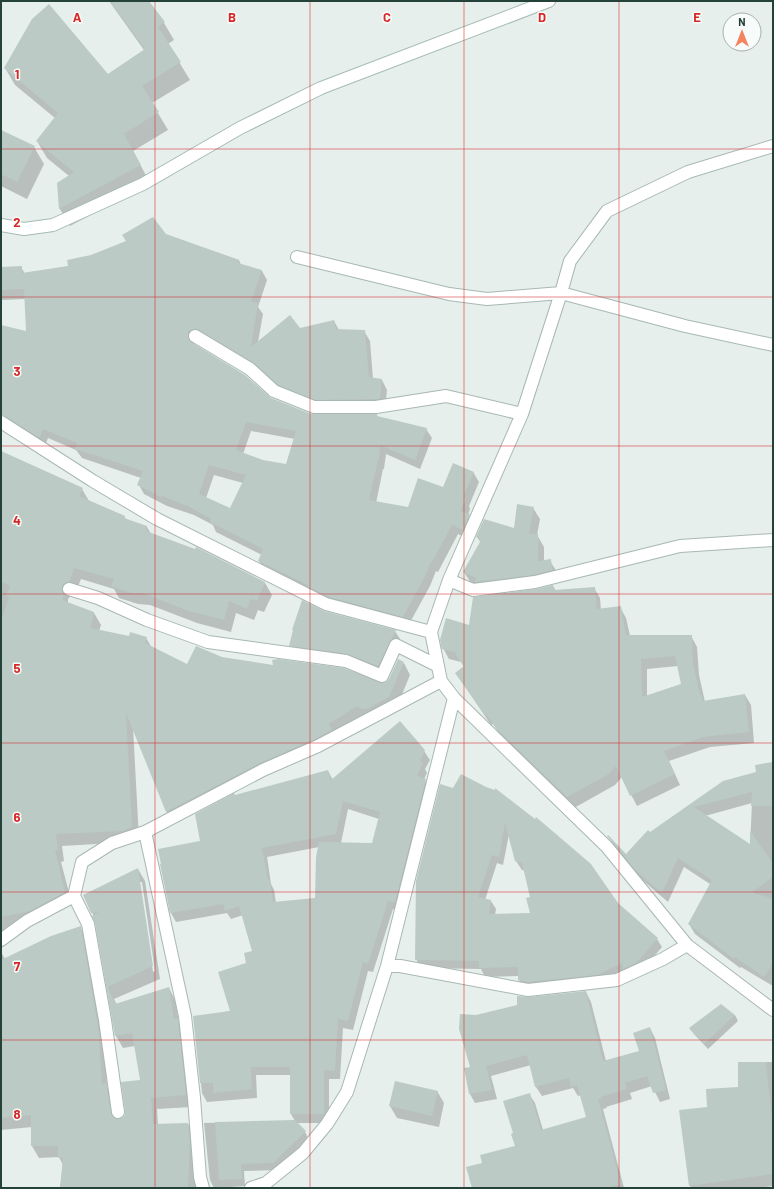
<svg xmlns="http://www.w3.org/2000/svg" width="774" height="1189" viewBox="0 0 774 1189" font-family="Barlow,sans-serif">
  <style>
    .shadow { fill: #0003; fill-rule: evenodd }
    .building { fill: #bbcac4; fill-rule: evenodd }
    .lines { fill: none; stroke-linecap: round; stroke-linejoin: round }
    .street-casing { stroke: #a8b8b2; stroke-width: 14 }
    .secondary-casing { stroke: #a4bbb3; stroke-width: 14 }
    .street { stroke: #fff; stroke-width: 12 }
    .secondary { stroke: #fff; stroke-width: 12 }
    .grid { fill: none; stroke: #d62828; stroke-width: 1; stroke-opacity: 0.55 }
    .grid-label { font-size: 13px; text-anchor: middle; font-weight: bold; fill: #d62828; stroke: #f7fbf9; stroke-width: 3; stroke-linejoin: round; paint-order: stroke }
  </style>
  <rect width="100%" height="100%" fill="#e6efeb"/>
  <path class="shadow" d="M109,1H148L164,23L174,40L168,44L190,80L152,103L168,130L133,151L150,183L70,226L60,209L58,183L69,176L47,158L37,141L55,118L15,85L5,68L107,75L144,50Z
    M1,131L34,147L44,164L27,199L1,186Z
    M166,235L239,260L241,265L262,271L267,280L258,307L263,314L258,342L300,329L334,321L339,330L364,331L370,341L373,379L382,380L387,390L385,408L322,409L285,394L197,339L193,345L270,399L311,415H377L378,417L426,429L432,438L420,469L386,454L384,469H383L376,503L409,508L473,472L479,482L469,506L470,509L468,515L475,525L468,539L458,534L438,572L436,571L430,586L408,626L335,607L265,571L259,561L262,555L216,532L213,525L194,515L167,506L144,494L139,485L141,478L82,458L76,450L48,438L45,446L19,430L15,424L9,422L1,409V326L27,332L25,299L1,300V268L21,267L25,274L69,266L91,256ZM251,431L295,439L287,465L263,461L243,454ZM214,475L243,483L230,509L206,498Z
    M1,452L82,489L89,501L124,516L126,520L147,527L151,534L265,583L272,595L264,612L258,610L254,620L236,613L231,632L197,623L150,605L138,604L119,598L114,589L81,579L75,594L71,595L68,599V603L94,613L101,625L99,631L130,637L146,638L152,648L188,665L222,658L382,684L387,683L404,663L410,675L396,709L336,737L338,742L322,751L266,775L174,824L167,812L133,727L139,839L131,842L62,846L64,861L61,862L72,904L37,923L5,931V944L1,949Z
    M533,508L540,519L537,535L544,547V561H550L557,572L483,593L471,583L464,572L481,543L477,537L515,530Z
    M553,586L556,591L594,588L600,598L601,610L620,607L626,618L630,636H691L697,647L699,675L705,702L745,695L751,705L754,743L710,747L669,761L680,785L637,806L622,777L615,785L574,808L504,740L493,724L491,725L456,673L464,667L461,662L449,659L443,648L470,626L536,590ZM678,666L682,684L647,696V669Z
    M324,612L395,631L400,639L383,674L295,654L291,645Z
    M424,751L430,760L425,769L427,773L424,779L431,789L400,911L393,909L373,972L368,971L353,1030L343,1028L340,1079H329V1123H297L305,1132L309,1140L278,1170L244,1171L245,1186L214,1188L210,1180L204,1123L295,1121L291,1114V1075H256L257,1098L207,1102L202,1093L194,1017L231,1011L247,964L254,952L243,915L231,919L227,913L176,922L171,913L201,842L235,796L328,771L333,780ZM348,809L379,819L373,844L341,843ZM319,847L316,899L276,903L274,890L271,884L267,857Z
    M773,763V986L741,967L740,968L695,934L689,924L710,884L684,867L668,902L641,879L615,848L609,837L626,855L650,834L724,782L757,773ZM752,803L750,846L705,816Z
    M461,775L657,939L662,947L641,972L602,983L524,989L519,980V976L485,977L481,969L421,968L416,959L454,789ZM509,834L516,861L522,870L525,871L531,898L532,914L495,915L496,909L491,901L485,900L497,863L503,865Z
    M138,869L145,881L160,979L114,999L117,1005L169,988L175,1000L179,1023L184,1032L192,1107L157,1109L158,1125L188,1124L195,1136L199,1188H60L63,1165L59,1157L39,1158L32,1146V1127L1,1130V952L5,959L80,927L87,939L105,1052L107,1087L113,1096L117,1120L123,1119L126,1116L141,1081L135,1046L123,1048L116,1036L96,922L92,912ZM139,882H142L155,971L153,972Z
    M586,992L591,1002L606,1061L641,1051L650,1028L655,1038L670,1099L660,1102L652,1086L630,1093L632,1099L606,1107L607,1108L603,1109L624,1188H473L484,1163L516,1147L515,1134L529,1094L535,1103L543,1130L587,1118L581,1095L578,1096L573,1088L542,1096L536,1087L531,1065L491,1076L497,1099L475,1103L470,1094L476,1016L518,1006L529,998Z
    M735,1015L738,1021L708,1049L694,1034L690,1029Z
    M773,1062V1186L759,1188H691L690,1185L708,1108L739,1088V1063Z
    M437,1091L444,1103L439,1127L397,1118L390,1106Z"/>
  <path class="building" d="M110,1H149L165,22L158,27L181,62L142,86L159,112L124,134L141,165L59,209L57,183L74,172L36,141L58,113L4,68L32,19L49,4L108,74L145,49Z
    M1,130L35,146L17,182L1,174Z
    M153,217L166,234L239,260L238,263L262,270L251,302L258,303L251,347L290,315L300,328L334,320L336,329L365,330L369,377L382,379L380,399L315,400L278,385L254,363L199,330L195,329L191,330L188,332V336L191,342L245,375L271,398L311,414H377V416L427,428L415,460L380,445L379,460H378L369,500L408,507L418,478L443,487L453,463L474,472L463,498L466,499L460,511L470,514L463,530L452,525L432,562H431L425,576L403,617L329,597L307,586L308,585L258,561L263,549L210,522L211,519L188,506L162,496L161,497L137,485L143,471L75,449L77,443L43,429L40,437L36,436L5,416L1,415V325L26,331L24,289L1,290V267L22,266V273L68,266L67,260L91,255L126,241L122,235ZM246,422L296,431L286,464L263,460L236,450ZM209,465L246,475L230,508L199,494Z
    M1,451L83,488L79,496L125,516L124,518L147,526L146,531L195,549L196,547L265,582L257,601L251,599L247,609L229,601L224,620L189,611L142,593H131L111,586L114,579L74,568L69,582L64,583L62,586V591L64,595L62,600L94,612L91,628L129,636L130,632L147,637L145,643L187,664L196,646L222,657L273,665L272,660L278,659L344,668L383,683L386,682L389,679L398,659L404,662L389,697L367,709H362L357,706L329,724L332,730L315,739L260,763L166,812L126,713L132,827L123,831L56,834L58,850H55L65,892L30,911L1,917V621L9,597L6,596L10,586L1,582Z
    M517,504L534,507L529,534H538V561L551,559L552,570L534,575L475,582L476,578L463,572L481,540L476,537L484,519L514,528Z
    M553,585L554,590L595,587L597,609L621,606L626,635H692L693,664L700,694H701L703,701L745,694L749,732L703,737L664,751L675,774L630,796L616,766L609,774L567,797L497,729L486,714L485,715L455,673L464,666L456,655L457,653L442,649L440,640L446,618L469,625L473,597L536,589ZM675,656L681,684L642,697L641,659Z
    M302,600L324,611L396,630L378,666L347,654L289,646L293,630H292Z
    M400,721L425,750L420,762L423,763L417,776L426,779L395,902L388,901L368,964L363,962L348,1021L338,1019L335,1071L324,1070V1114H290V1067H251L252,1089L213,1093V1083H200L193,1016L230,1011L218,972L246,963L244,953L252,951L239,906L225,911L223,904L170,913L160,864H161L158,849L200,841L195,814L234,793L235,795L328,770L331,780ZM343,801L380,812L372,843L319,842L316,857L315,898L273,902L270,880H268L262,848L336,834Z
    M773,762V806H751L752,792L694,807L750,844V831L773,863V877L752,892L773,899V963L764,977L735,957L734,959L688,924L712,880L678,858L662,893L634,869L624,856L648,830L650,832L723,781L756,772L755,765Z
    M461,774L486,787L495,790V788L535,819L536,817L591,864L618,903L658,938L636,963L623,969L622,963L597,975L528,982L518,980V967L479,968V961L415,960L416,881L440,784L453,788ZM505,823L515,861L522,863L530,897L526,898L530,913L489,914L491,900L478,897L492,855L499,857Z
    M608,835L626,854L623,855L607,836Z
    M138,868L153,966L108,987L115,1004L169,987L174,1019H178L186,1095L151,1098L153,1124L188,1123L190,1140L188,1188H60L63,1158H58V1146H31V1115L1,1118V960L51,936L81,926L100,1039L99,1040L102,1084L106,1083L112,1116L116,1119L122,1118L125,1115V1111L121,1082L140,1080L132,1033L115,1036L95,923L92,916L99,912L91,913L83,895Z
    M586,991L603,1061L639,1051L633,1033L650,1027L666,1090L653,1093L647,1076L625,1083L627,1089L601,1097L602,1099H598L621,1184L608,1188H472L466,1167L482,1163L480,1155L515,1146L511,1134L513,1133L503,1101L530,1093L541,1130L586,1117L577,1085L571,1087L569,1078L535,1087L527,1055L486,1066L492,1090L469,1094L464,1068L470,1067L459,1029L460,1014L476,1015L517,1005V996L529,997Z
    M721,1004L735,1015L704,1044L689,1028Z
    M738,1062H766L773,1129V1174L689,1186L679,1110L707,1107L706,1089L738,1087Z
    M395,1081L438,1091L432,1116L389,1106Z
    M295,1120L306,1131L273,1163L241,1164L242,1179L219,1180L215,1122Z"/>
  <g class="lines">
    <defs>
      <path id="street" d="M773,146L688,172L607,211L570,261L561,293L522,414L449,580L431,632L441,681L454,698L607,847L687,945L773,1010
        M297,257L449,294L487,299L561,293L685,326L773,345
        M195,336L250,369L274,391L314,407H376L446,396L522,414
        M1,422L93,481L157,519L326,604L431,632
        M449,580L473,590L535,582L680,546L773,540
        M69,589L98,598L147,620L208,642L346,661L382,676L396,645L438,666
        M145,832L185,1016L194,1098L200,1177L203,1188
        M1,940L27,921L74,896
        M387,966H400L528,990L617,980L663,959L687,945
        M118,1112L105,1020L88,924L74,896L82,862L112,843L145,832L263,770L318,746L441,681
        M251,1188L266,1183L303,1153L327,1124L347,1092L387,966L454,698"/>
      <path id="secondary" d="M1,225L24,229L53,225L143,184L240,128L321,88L549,1"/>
    </defs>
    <use href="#street" class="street-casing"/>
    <use href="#secondary" class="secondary-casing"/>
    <use href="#street" class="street"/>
    <use href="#secondary" class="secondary"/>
  </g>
  <path class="grid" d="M155,1V1188M310,1V1188M464,1V1188M619,1V1188M1,149H773M1,297H773M1,446H773M1,594H773M1,743H773M1,892H773M1,1040H773"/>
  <g class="grid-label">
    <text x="77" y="22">A</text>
    <text x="232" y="22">B</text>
    <text x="387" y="22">C</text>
    <text x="542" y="22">D</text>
    <text x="697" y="22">E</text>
    <text x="17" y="79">1</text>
    <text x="17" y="227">2</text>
    <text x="17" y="376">3</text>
    <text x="17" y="525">4</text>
    <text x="17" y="673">5</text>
    <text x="17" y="822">6</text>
    <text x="17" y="971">7</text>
    <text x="17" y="1119">8</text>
  </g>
  <rect width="774" height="1189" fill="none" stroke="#24423a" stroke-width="4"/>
  <g transform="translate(742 32)"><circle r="19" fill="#f7fbf9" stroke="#a3b1ad"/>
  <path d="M0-3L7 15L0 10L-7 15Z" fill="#f4845f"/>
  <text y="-6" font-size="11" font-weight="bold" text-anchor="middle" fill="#24423a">N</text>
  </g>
</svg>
